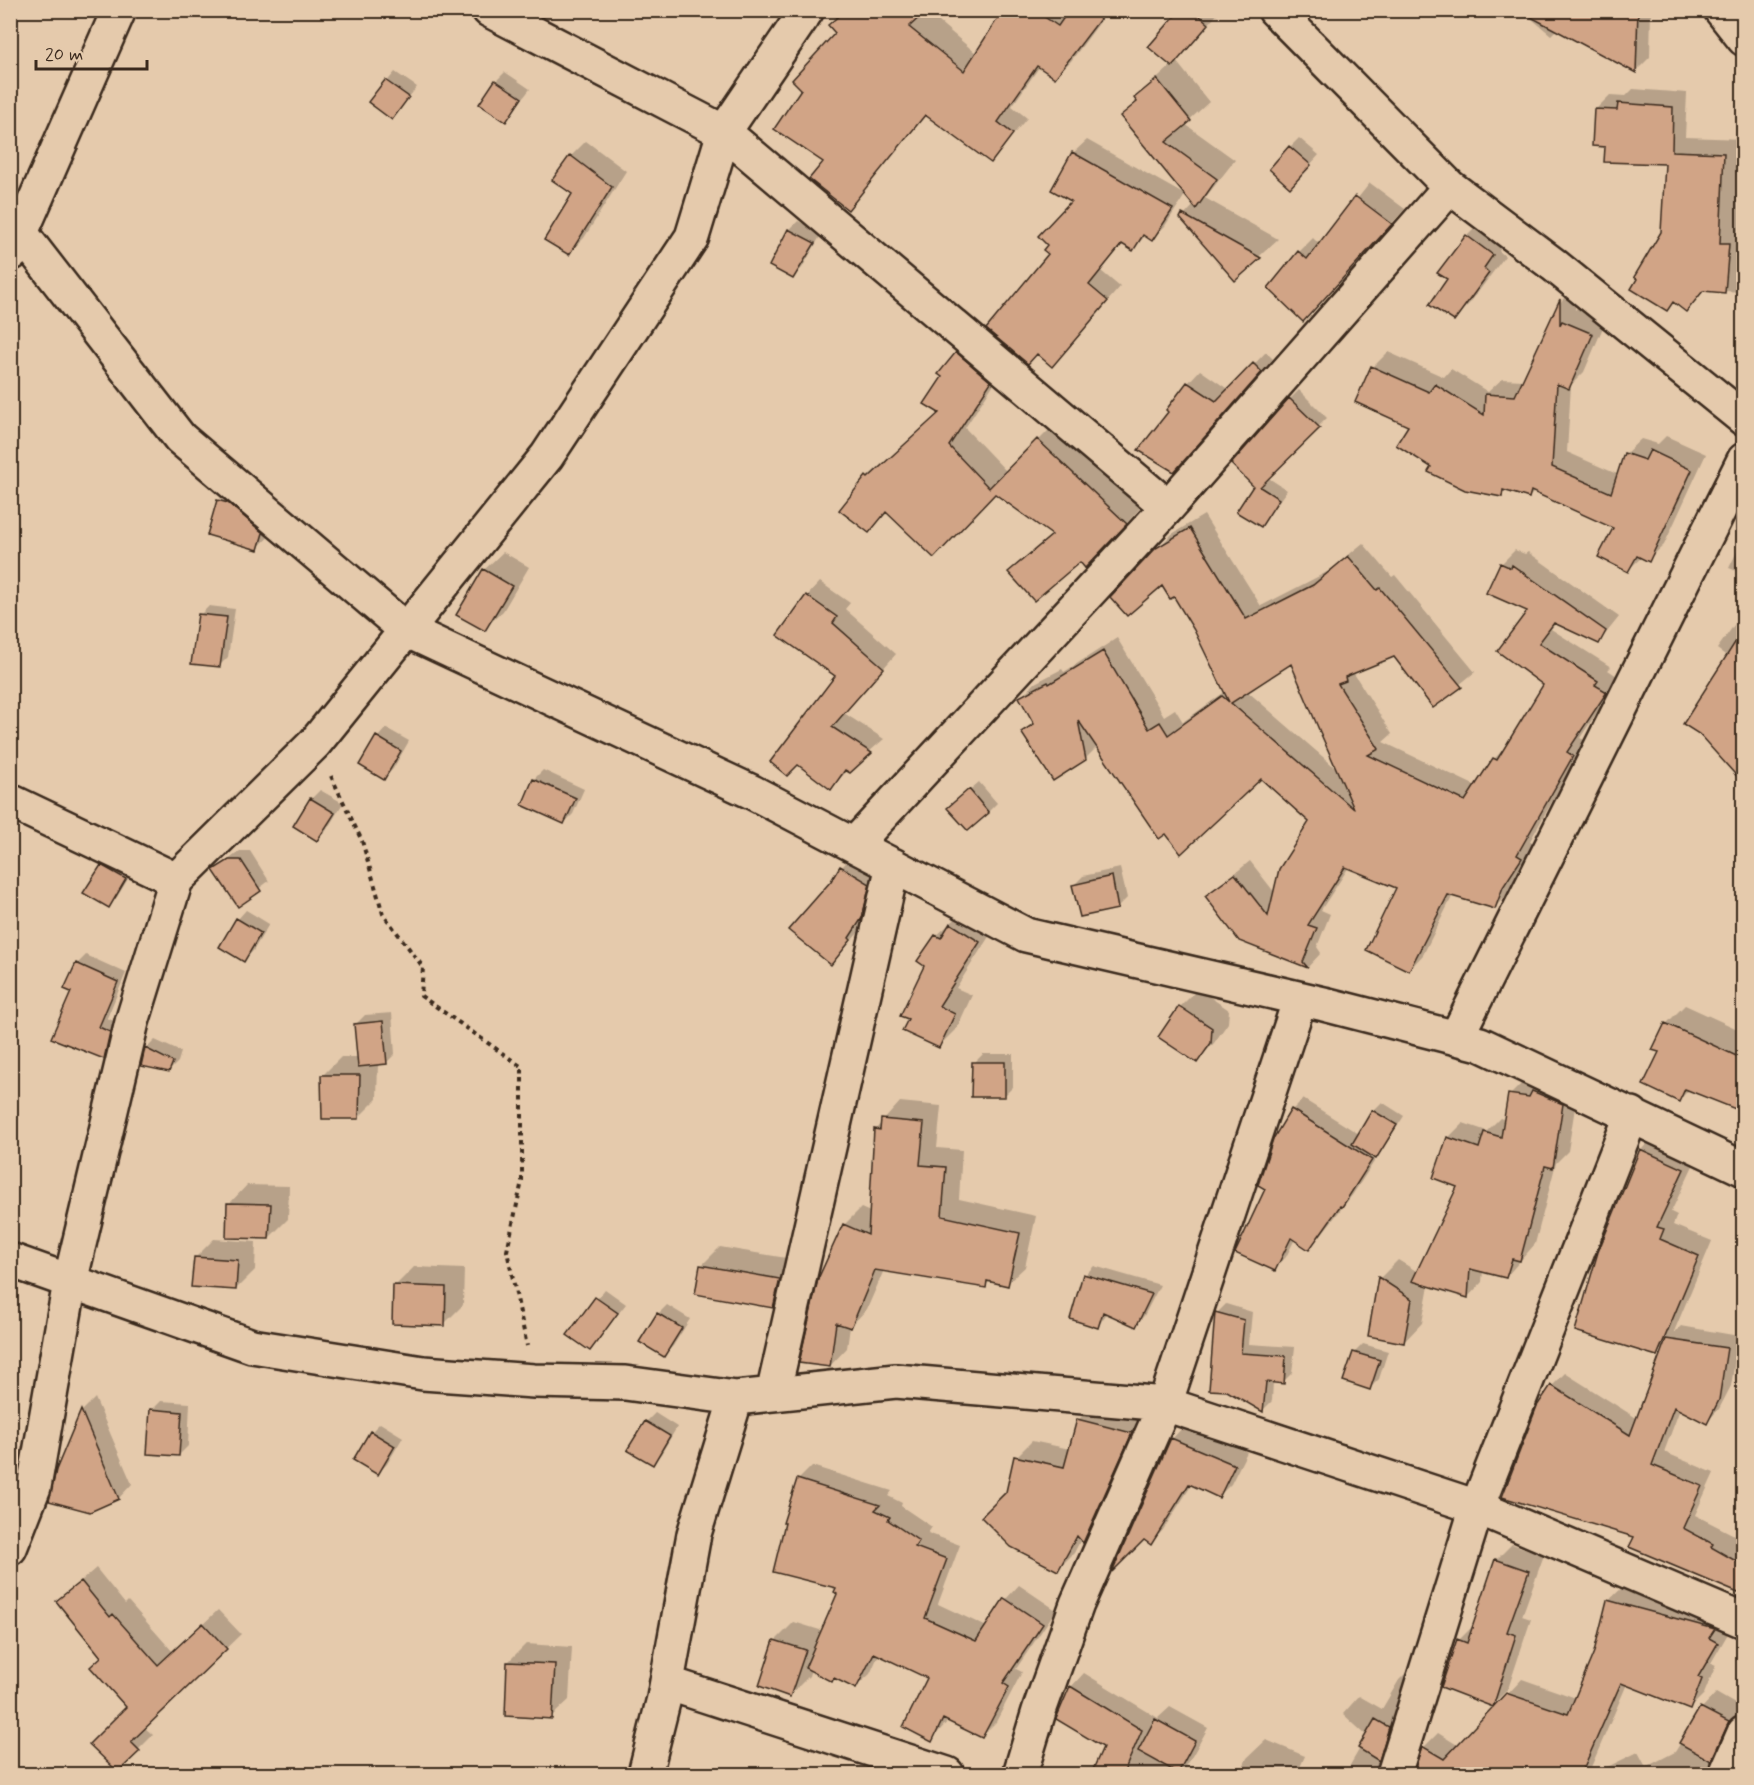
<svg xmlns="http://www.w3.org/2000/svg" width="1754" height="1785" viewBox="0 0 1754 1785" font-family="Mynerve,sans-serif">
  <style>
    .shadow { fill: #0003; fill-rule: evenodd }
    .building { fill: #d1a486; stroke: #3b2a1e; stroke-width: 1.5; fill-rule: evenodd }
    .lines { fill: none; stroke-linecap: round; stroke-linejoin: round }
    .minor-casing { stroke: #3b2a1e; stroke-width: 38 }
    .path { stroke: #3b2a1e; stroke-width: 4; stroke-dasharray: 4.5 4.5; stroke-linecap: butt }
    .minor { stroke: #e5caac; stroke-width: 33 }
  </style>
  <rect width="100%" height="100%" fill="#e5caac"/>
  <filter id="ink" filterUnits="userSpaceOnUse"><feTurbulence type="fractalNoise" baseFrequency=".0167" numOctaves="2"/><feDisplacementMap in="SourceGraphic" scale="12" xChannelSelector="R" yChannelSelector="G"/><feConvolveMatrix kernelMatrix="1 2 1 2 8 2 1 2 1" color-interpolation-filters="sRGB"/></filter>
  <g filter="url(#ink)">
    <path class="shadow" d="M845,10H925L977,54L1004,10H1109L1071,61L1055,76L1040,66L1012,106L1027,118L991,161L927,114L848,208L826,161L837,33L831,25Z
      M1182,10H1221L1176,61L1209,102L1185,124L1235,160L1205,198L1278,239L1235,279L1182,218L1194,205L1122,116L1138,100L1136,98L1172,65Z
      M1521,10H1651L1650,57L1636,71L1557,29L1551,35Z
      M395,72L417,87L392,118L370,102Z
      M505,72L530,89L506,120L496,81Z
      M1633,89L1687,93L1685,137L1744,139V292L1705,290L1686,310L1675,301L1667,309L1662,232L1666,163L1606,145L1595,110L1610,95L1626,96Z
      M1299,138L1319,155L1299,177L1290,147Z
      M1087,140L1185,195L1165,226L1152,239L1146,235L1133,249L1124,243L1101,271L1120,287L1052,365L1050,254L1073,201V153Z
      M586,141L626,171L584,238L569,253L574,194L571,156Z
      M1370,183L1405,209L1316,306L1299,252L1313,238L1320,245Z
      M1483,220L1509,238L1499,251L1505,256L1470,303L1453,319L1449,279L1467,236Z
      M798,221L822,233L802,268L793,277L789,230Z
      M1576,287L1575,310L1579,306L1607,318L1584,372L1571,385L1567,452L1619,475L1625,454L1641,439L1658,444L1666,436L1706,454L1664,545L1648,560L1642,557L1628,570L1615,527L1535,491L1529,497L1507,490L1501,495L1433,466L1373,367L1388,352L1444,377L1451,369L1488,392L1502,379L1524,380L1562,300Z
      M974,337L1006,365L965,428L1007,472L1055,424L1142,506L1102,550L1080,560L1010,572L1053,534L995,493L888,512L869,531L867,477L940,413L957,353Z
      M1266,352L1273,359L1186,458L1170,412L1188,383L1200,370L1229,390Z
      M1299,390L1327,418L1267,477L1287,490L1261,526L1255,486L1290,399Z
      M237,482L276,530L257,548L218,501Z
      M1204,515L1261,606L1329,571L1363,543L1392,577L1395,575L1475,672L1433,706L1395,655L1353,672L1392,734L1383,742L1476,786L1494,759L1508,745L1545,684L1529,610L1501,564L1515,550L1525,554L1528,552L1619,617L1599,642L1556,623L1551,629L1611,667L1608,670L1620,678L1580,738L1586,741L1530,841L1534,843L1517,872L1508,894L1494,908L1453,895L1423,955L1409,970L1398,887L1349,867L1321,910L1330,914L1317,947L1321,953L1308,967L1239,939L1207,896L1250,861L1275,893L1311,822L1261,777L1098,746L1085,759L1023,732L1034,721L1021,697L1035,683L1062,669L1064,672L1117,638L1164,716L1175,709L1183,722L1226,691L1157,549L1172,534ZM1291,662L1338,770L1247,691Z
      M1744,537V574L1729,568Z
      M503,552L529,567L503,611L484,629V570Z
      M820,582L850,603L845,609L896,654L844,713L884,739L848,770L831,788L798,763L838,676L807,596Z
      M209,606L235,609L228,657L219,666L200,615Z
      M1744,611V767L1736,773L1728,657L1717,649Z
      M386,728L409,741L393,769L384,778L361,765L378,737Z
      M543,770L584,789L573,814L564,823L524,804L534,779Z
      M979,782L997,803L988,812L958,800Z
      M320,790L343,803L326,831L317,840L311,799Z
      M860,848L887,865L869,921L831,963L832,882L842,867Z
      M240,851H250L269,881L238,904L215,870Z
      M111,857L134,869L117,897L108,906L102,866Z
      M1120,868L1127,898L1118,907L1074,885L1083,876Z
      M970,906L997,924L956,988L972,995L957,1028L939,1046L926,965L936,936Z
      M246,910L269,924L253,951L244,960L238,919Z
      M86,955L126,973L107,1018L118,1023L112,1048L104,1057L73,992L77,964Z
      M1198,989L1229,1010L1228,1023L1214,1043L1197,1061L1180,1007Z
      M1685,1005L1744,1032V1100L1736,1107L1690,1089L1678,1101L1661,1051L1666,1024Z
      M392,1013L395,1054L386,1063H378L377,1099L359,1117L322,1076L341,1057H359L356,1024L365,1015Z
      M155,1040L181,1052L178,1062L169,1071L146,1049Z
      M983,1054H1013V1087L1004,1096L974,1063Z
      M1525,1080L1578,1089L1568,1151L1556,1163L1535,1244L1506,1277L1483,1271L1482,1282L1468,1297L1429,1285L1422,1323L1404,1342L1380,1278L1398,1260L1418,1272L1459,1186L1448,1138L1463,1123L1487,1131L1500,1118L1506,1120L1510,1095Z
      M1303,1099L1359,1134L1373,1111L1382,1102L1404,1116L1353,1194L1320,1236L1309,1248L1295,1239L1286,1257L1275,1269L1267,1189L1292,1110Z
      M900,1102L941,1106L937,1148L962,1150L959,1199L1036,1216L1025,1267L1007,1284L991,1280L985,1286L884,1270L867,1309L850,1327L847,1348L830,1366L844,1225L861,1208L870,1212L875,1130Z
      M1655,1135L1698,1155L1671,1212L1677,1215L1673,1225L1712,1241L1673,1334L1681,1326L1739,1336L1731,1386L1719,1409L1707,1422L1680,1409L1664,1452L1714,1473L1695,1515L1744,1540V1593L1631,1547L1636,1536L1552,1386L1565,1373L1638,1419L1666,1345L1656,1354L1641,1150Z
      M247,1185L289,1186L288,1219L269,1238L229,1204Z
      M214,1239L256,1242L255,1270L236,1289L195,1258Z
      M720,1247L798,1260L792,1287L773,1306L702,1265Z
      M1094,1266L1160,1285L1144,1316L1135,1325L1108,1312L1098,1326L1085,1275Z
      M414,1267L464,1269L463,1305L444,1324L395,1286Z
      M605,1289L626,1304L590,1349L569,1335Z
      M1226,1304L1252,1312L1249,1344L1295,1347L1292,1373L1283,1382L1273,1381L1272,1401L1263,1410L1228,1390L1217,1313Z
      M667,1305L690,1319L673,1346L664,1355L658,1314Z
      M1363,1344L1388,1351L1379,1379L1370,1388L1354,1353Z
      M95,1398L132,1484L119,1498L85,1511L57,1470L82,1411Z
      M161,1401L190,1403L188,1446L179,1455L152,1410Z
      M1094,1404L1146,1418L1099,1525L1083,1541L1081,1539L1074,1553L1058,1569L1008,1493L1016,1457L1032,1441L1070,1449L1078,1420Z
      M655,1413L677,1427L661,1454L652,1463L646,1422Z
      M380,1423L403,1437L387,1464L378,1473L371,1432Z
      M1184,1426L1247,1452L1231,1484L1219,1496L1193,1483L1163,1530L1151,1543L1172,1439Z
      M812,1466L892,1491L888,1496L902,1503L901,1506L932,1527L928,1533L960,1545L938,1604L987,1627L1006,1599L1019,1585L1056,1610L1016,1669L1022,1672L996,1722L982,1736L949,1720L931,1740L929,1677L879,1654L870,1674L856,1687L811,1669L809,1676L790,1695L775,1641L794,1622L823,1631L839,1593L798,1480Z
      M1512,1544L1544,1555L1522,1616L1531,1619L1508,1689L1492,1705L1459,1640L1475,1624L1496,1560Z
      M96,1568L125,1604L128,1601L173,1652L218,1610L241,1634L144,1727L153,1735L118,1770L128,1707L102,1657L58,1601Z
      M1623,1587L1737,1618L1711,1663L1716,1665L1704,1694L1690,1708L1627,1684L1588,1774H1415L1424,1747L1438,1733L1459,1746L1522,1679L1576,1698L1596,1652L1608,1601Z
      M526,1644L572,1647L569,1700L551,1717L508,1662Z
      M1408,1671L1411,1673L1384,1774H1345L1367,1736L1343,1714L1359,1696L1382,1709L1399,1680Z
      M1084,1673L1158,1718L1170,1707L1208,1728L1182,1774H1093L1104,1746L1058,1718L1071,1687Z
      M1716,1693L1742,1708L1721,1760L1729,1774H1593L1638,1752L1646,1767L1675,1752L1702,1708Z
      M1266,1740L1305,1756L1297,1774H1240L1247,1758Z"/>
    <path class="building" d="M846,10H927L909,27L964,71L1003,10H1034L1058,26L1069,10H1107L1055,78L1037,66L998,122L1013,134L991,163L925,115L848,210L809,179L823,162L774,129L801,89L792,80L835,33L828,25Z
      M1180,10H1193L1209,24L1172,67L1148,47Z
      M1518,10H1638L1636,73Z
      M1157,79L1191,121L1166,142L1217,179L1196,209L1120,116L1137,102L1134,98Z
      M385,80L409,97L392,120L368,102Z
      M495,80L522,98L506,122L479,104Z
      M1618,103L1673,107L1672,151L1724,153L1720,244H1729L1725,293L1703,291L1686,312L1673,302L1667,311L1631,289L1637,279L1634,277L1661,232L1665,164L1604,162L1605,147L1592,146L1594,109L1617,110Z
      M1289,146L1311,165L1290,188L1269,169Z
      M1072,152L1173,209L1152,241L1143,235L1133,251L1122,244L1089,285L1108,301L1052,367L1037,354L1028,364L986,329L1048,254L1043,250L1047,245L1038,236L1071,201L1051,190Z
      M570,155L612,187L569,255L544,240L572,194L552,180Z
      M1355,196L1392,224L1303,322L1268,288L1298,251L1307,259Z
      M1182,214L1261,258L1235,281L1180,218Z
      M788,229L815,243L793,279L769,266Z
      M1466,235L1493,255L1484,268L1489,273L1454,321L1429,305L1447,279L1437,273Z
      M1560,299V325L1562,321L1593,334L1569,389L1557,384L1552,467L1611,493L1624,453L1645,460L1650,450L1692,470L1649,562L1637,556L1628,572L1598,557L1613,528L1531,491L1529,498L1503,490L1502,497L1465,490L1428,472L1431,467L1396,445L1408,426L1355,402L1371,366L1429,392L1435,384L1484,415L1485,394L1515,396Z
      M956,352L991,382L949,446L989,488L1037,439L1127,524L1085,568L1080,562L1034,601L1008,572L1052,535L995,494L934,558L886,512L869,533L839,510L866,476L868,478L939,413L924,404L942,377L938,374Z
      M1253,363L1262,372L1174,472L1138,450L1168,412L1166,410L1187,382L1216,401Z
      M1289,398L1320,428L1260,487L1279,499L1261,527L1236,512L1253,486L1231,464Z
      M217,500L228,503L263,533L258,550L207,535Z
      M1190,528L1246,619L1313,585L1348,556L1377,590L1380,588L1462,687L1433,708L1394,657L1345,677L1346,681L1338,684L1379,749L1368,755L1465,801L1493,758L1497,760L1543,685L1497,651L1527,611L1486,593L1500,563L1511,568L1512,565L1606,631L1599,644L1554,623L1539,643L1598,681L1595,685L1607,692L1567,752L1573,756L1517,855L1522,858L1503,887L1495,909L1448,895L1409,971L1366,950L1396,888L1345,867L1308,925L1317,928L1303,962L1308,968L1239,941L1205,896L1235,874L1268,916L1279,869L1309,822L1261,779L1181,854L1166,834L1159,839L1078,720L1086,760L1053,781L1021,732L1034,724L1019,697L1048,682L1049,684L1103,651L1149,729L1160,722L1168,735L1222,696L1229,702L1194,630L1174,597L1170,599L1162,586L1127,616L1110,597L1156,548ZM1291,664L1320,732L1354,809L1231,703Z
      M483,569L512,586L485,631L456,615Z
      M806,595L837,617L833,623L884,668L832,727L872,753L850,773L845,770L831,790L798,765L787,776L770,762L835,676L777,635Z
      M198,614L227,617L220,667L191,664Z
      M1743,630V783L1699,734L1683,724Z
      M376,736L401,751L384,780L359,765Z
      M533,779L576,798L564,824L522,805Z
      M969,789L989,813L968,831L947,808Z
      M310,798L335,813L317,841L293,826Z
      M229,860H241L261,891L238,907L213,870Z
      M101,865L126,879L109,908L83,893Z
      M840,866L870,884L862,918L849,938L851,940L831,965L788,930L831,881Z
      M1112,876L1118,909L1080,917L1072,885Z
      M236,918L261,933L244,962L219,947Z
      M950,923L980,942L939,1006L955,1014L939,1048L902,1031L908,1019L900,1016L924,966L917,961L935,935L941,938Z
      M76,963L118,982L99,1027L110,1032L104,1059L51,1038L71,992L64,989Z
      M1179,1006L1212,1028L1211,1043L1197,1063L1158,1037Z
      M383,1021L387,1064L358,1067L354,1024Z
      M1665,1023L1743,1059V1112L1685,1089L1679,1102L1643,1085L1659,1052L1652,1050Z
      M145,1048L173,1062L169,1072L141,1066Z
      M972,1062H1005V1097H971Z
      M321,1075H360L359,1119H322Z
      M1532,1091L1563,1104L1553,1168L1545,1166L1520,1261L1512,1259L1506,1278L1470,1269L1468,1298L1412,1281L1457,1187L1433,1178L1447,1137L1479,1148L1484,1132L1501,1137L1508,1094L1529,1097Z
      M1291,1109L1372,1160L1342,1207L1340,1206L1309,1250L1291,1238L1275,1271L1235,1253L1265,1189L1258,1185L1273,1139Z
      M1372,1110L1397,1125L1376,1159L1352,1144Z
      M881,1119L924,1123L920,1165L946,1167L942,1216L1020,1233L1008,1286L987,1281L986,1288L875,1270L851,1328L836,1323L830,1367L799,1363L818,1279L843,1224L868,1235L874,1129L880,1130Z
      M1640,1149L1684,1169L1657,1227L1664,1229L1660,1239L1699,1256L1657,1356L1575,1331L1598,1252Z
      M227,1203L271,1204L269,1239L226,1238Z
      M194,1257L238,1260L236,1290L191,1287Z
      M700,1265L780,1279L773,1308L695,1294Z
      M1083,1274L1152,1294L1136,1327L1103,1312L1098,1328L1070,1319Z
      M1378,1277L1412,1299L1404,1343L1368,1336Z
      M393,1285L446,1287L445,1326L392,1324Z
      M595,1297L618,1313L590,1351L567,1335Z
      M1215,1312L1244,1320L1241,1353L1286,1356L1284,1384L1266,1382L1263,1412L1227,1391L1209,1390Z
      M657,1313L682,1328L664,1357L639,1342Z
      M1666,1339L1727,1348L1719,1400L1707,1424L1674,1407L1652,1465L1702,1486L1683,1528L1713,1544L1711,1547L1743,1565V1595L1629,1547L1634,1537L1502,1497L1537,1406L1551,1385L1630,1435Z
      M1353,1352L1380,1360L1370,1390L1343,1381Z
      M150,1409L182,1412L179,1456L147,1454Z
      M81,1410L119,1499L90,1512L49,1501L56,1470Z
      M1077,1419L1132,1433L1083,1543L1077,1536L1058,1571L1011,1547L981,1517L1006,1492L1014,1456L1064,1467Z
      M645,1421L670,1436L653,1465L627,1450Z
      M370,1431L395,1446L378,1475L353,1460Z
      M1171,1438L1235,1465L1219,1498L1189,1484L1151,1545L1144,1540L1112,1572Z
      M797,1479L880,1505L875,1510L890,1517L888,1520L919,1541L915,1547L947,1559L925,1618L976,1641L1004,1598L1043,1624L1003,1683L1009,1687L982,1738L943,1719L932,1742L903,1727L927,1678L874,1653L856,1689L834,1678L832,1682L805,1668L837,1594L834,1592L836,1588L773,1572L785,1523H783Z
      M1495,1559L1529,1571L1507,1632L1516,1635L1493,1707L1441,1687L1457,1639L1467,1643Z
      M81,1581L110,1617L113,1614L158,1665L203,1623L227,1649L131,1742L140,1751L118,1772L89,1744L126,1707L90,1667L101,1657L56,1601Z
      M1607,1600L1715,1629L1709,1638L1718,1643L1698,1677L1702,1679L1690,1710L1621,1683L1581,1774H1413L1422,1746L1444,1759L1506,1693L1568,1714L1594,1652Z
      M774,1640L806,1650L790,1697L759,1686Z
      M507,1662L555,1664L552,1719L505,1716Z
      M1070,1686L1142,1730L1123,1774H1091L1103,1747L1056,1719Z
      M1700,1707L1729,1722L1711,1761L1679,1743Z
      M1155,1719L1195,1741L1178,1773L1138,1751Z
      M1375,1719L1389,1727L1379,1761L1358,1748Z"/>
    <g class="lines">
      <defs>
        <path id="minor" d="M489,10L724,132L1168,507
          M1275,10L1450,187L1554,265L1744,419
          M1721,10L1744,39
          M21,233L180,438L406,630L752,792L1026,935L1324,1004L1480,1044L1744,1169
          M12,253L119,10
          M10,801L176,880
          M854,845L1168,507L1450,187
          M1456,1038L1744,460
          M10,1260L252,1346L423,1373L534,1381L625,1383L736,1398L896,1381L1165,1404L1477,1507L1744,1621
          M773,1394L893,865
          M10,1548L34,1487L70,1282L132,1022L176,880L315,743L547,456L692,237L724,132L807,10
          M667,1683L947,1774
          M645,1774L664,1698L694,1534L736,1398
          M1020,1774L1039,1711L1077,1604L1165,1404L1300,999
          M1394,1774L1477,1507L1632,1114
          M1726,1774L1744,1733"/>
      </defs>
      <use href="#minor" class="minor-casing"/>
      <path class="path" d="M331,776L362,841L383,914L423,967L421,996L522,1067V1181L507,1251L527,1346"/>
      <use href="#minor" class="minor"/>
    </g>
  </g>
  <rect width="1754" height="1785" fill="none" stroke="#e5caac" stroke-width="36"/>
  <rect x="18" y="18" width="1718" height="1749" fill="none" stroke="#3b2a1e" stroke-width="2" filter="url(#ink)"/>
  <path d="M36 60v9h111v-9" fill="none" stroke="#3b2a1e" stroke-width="3"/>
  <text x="45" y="60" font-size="18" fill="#3b2a1e" stroke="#e5caac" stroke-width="4.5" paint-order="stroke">20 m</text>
</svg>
